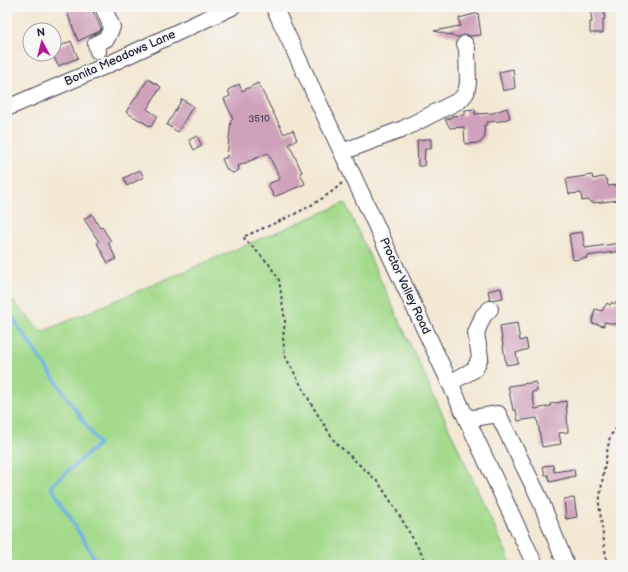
<svg xmlns="http://www.w3.org/2000/svg" width="628" height="572" viewBox="0 0 628 572" font-family="'Balsamiq Sans',sans-serif">
  <style>
    .green { fill: #a3da8b; stroke: #627e63 }
    .lines { fill: none; stroke-linecap: round; stroke-linejoin: round }
    .stream { stroke: #71b2e5; stroke-width: 3.5 }
    .building { fill: #cfa1ba }
    .minor-casing { stroke: #414052; stroke-width: 18 }
    .path { stroke: #414052; stroke-width: 2; stroke-dasharray: 3 3; stroke-linecap: butt }
    .minor { stroke: #fff; stroke-width: 16 }
    .labels { text-anchor: middle; dominant-baseline: central; stroke-width: 4; stroke-linejoin: round; paint-order: stroke }
    .number-label { font-size: 10px; fill: #4d425b }
    .street-label { font-size: 12px; fill: #22223b; stroke: #f6f6f2 }
  </style>
  <rect width="100%" height="100%" fill="#f6f6f2"/>
  <filter id="ink" filterUnits="userSpaceOnUse"><feTurbulence type="fractalNoise" baseFrequency=".025" numOctaves="2"/><feDisplacementMap in="SourceGraphic" scale="8" xChannelSelector="R" yChannelSelector="G"/><feConvolveMatrix kernelMatrix="1 2 1 2 8 2 1 2 1" color-interpolation-filters="sRGB"/></filter>
  <filter id="wash" filterUnits="userSpaceOnUse"><feTurbulence type="fractalNoise" baseFrequency=".012" numOctaves="4" result="noise"/><feDisplacementMap in="SourceGraphic" scale="16" xChannelSelector="R" yChannelSelector="G"/><feGaussianBlur stdDeviation="0.9" result="paint"/><feColorMatrix in="noise" values="0 0 0 0 0 0 0 0 0 0 0 0 0 0 0 0 0 1.4 0 .05"/><feComposite in="paint" operator="in"/></filter>
  <g filter="url(#wash)">
    <rect width="100%" height="100%" fill="#f3e8d4"/>
    <path class="green" d="M345,203L512,565H7V295L42,332Z"/>
    <g class="lines">
      <path class="stream" d="M7,310L99,444L51,486L95,559L121,565"/>
    </g>
    <g id="blocks">
      <path class="building" d="M65,7H91L101,28L100,31L78,41Z
        M590,7H603L605,19H603V33H590V22H592Z
        M478,13L481,35L470,36L466,35L458,37L434,31L460,26L459,18Z
        M71,41L78,58L58,66L54,57V49Z
        M513,69L515,88L503,91L499,72Z
        M148,79L161,87L147,109L157,116L151,127L126,112Z
        M258,83L284,134L293,130L297,140L289,144L302,172L300,173L305,184L274,197L268,184L280,179L268,153L238,166L239,170L233,173L227,170L222,159L227,157L231,120L233,119L224,99L230,96L228,90L239,84L242,91Z
        M182,99L193,106L178,132L167,125Z
        M507,108L510,118L501,121L487,122V125H484L485,137L480,143L465,144L464,127L450,128L445,119L451,118V116L465,115V110L475,109V114L493,113Z
        M197,136L202,146L194,150L189,140Z
        M423,139H431V149H425L424,166H418L417,140H423Z
        M140,170L144,177L127,186L124,178Z
        M592,175L593,179L603,177L607,180L608,186L617,185L619,200L593,203L588,200L582,201L581,193L569,194L566,179Z
        M92,214L100,228L102,227L111,241L108,242L116,259L108,263L97,243L99,242L84,219Z
        M582,232L585,248L621,243V251L586,256L587,258L573,260L569,234Z
        M501,288L503,298L490,300L488,291Z
        M618,301L621,306V325L604,322V326L592,323L595,309L602,311L607,303L610,305L612,302L614,304Z
        M517,323L520,341L526,339L528,349L516,353L518,363L506,365L500,326Z
        M536,382L537,391L532,392L535,409L551,406L550,404L566,401L568,432L559,433L561,444L542,447L537,418L518,421L516,410H513L508,386Z
        M553,465L554,472L574,469L575,476L550,482L548,475H545L543,466Z
        M574,498L577,517L566,519L564,499Z"/>
    </g>
  </g>
  <g filter="url(#ink)">
    <use href="#blocks" fill-opacity="0" stroke="#414052" stroke-width="1"/>
    <g class="lines">
      <defs>
        <path id="minor" d="M274,7L535,565
          M98,51L96,44L107,38L112,27L103,7
          M7,108L105,66L232,7
          M342,152L403,129L460,100L466,93L468,83L467,49L465,44
          M450,383L475,369L480,357L476,333L483,316L490,309
          M467,419L498,414L539,497L566,565"/>
      </defs>
      <use href="#minor" class="minor-casing"/>
      <path class="path" d="M342,183C315,208 277,222 243,237L269,264L279,280L285,321L283,338L285,356L313,407L335,442L378,482L394,506L428,565
        M607,565L599,504L604,469L610,436L621,423"/>
      <use href="#minor" class="minor"/>
    </g>
  </g>
  <g class="labels">
    <g class="number-label">
      <text x="259" y="119">3510</text>
    </g>
    <g class="street-label">
      <text transform="translate(120 58) rotate(-24)">Bonita Meadows Lane</text>
      <text transform="translate(405 286) rotate(65)">Proctor Valley Road</text>
    </g>
  </g>
  <rect width="628" height="572" fill="none" stroke="#f6f6f2" stroke-width="24"/>
  <g transform="translate(42 42) rotate(353)"><circle r="19" fill="#f6f6f2" stroke="#a1a1a9"/>
  <path d="M0-3L7 15L0 10L-7 15Z" fill="#b5179e"/>
  <text y="-6" font-size="11" font-weight="bold" text-anchor="middle" fill="#22223b">N</text>
  </g>
</svg>
